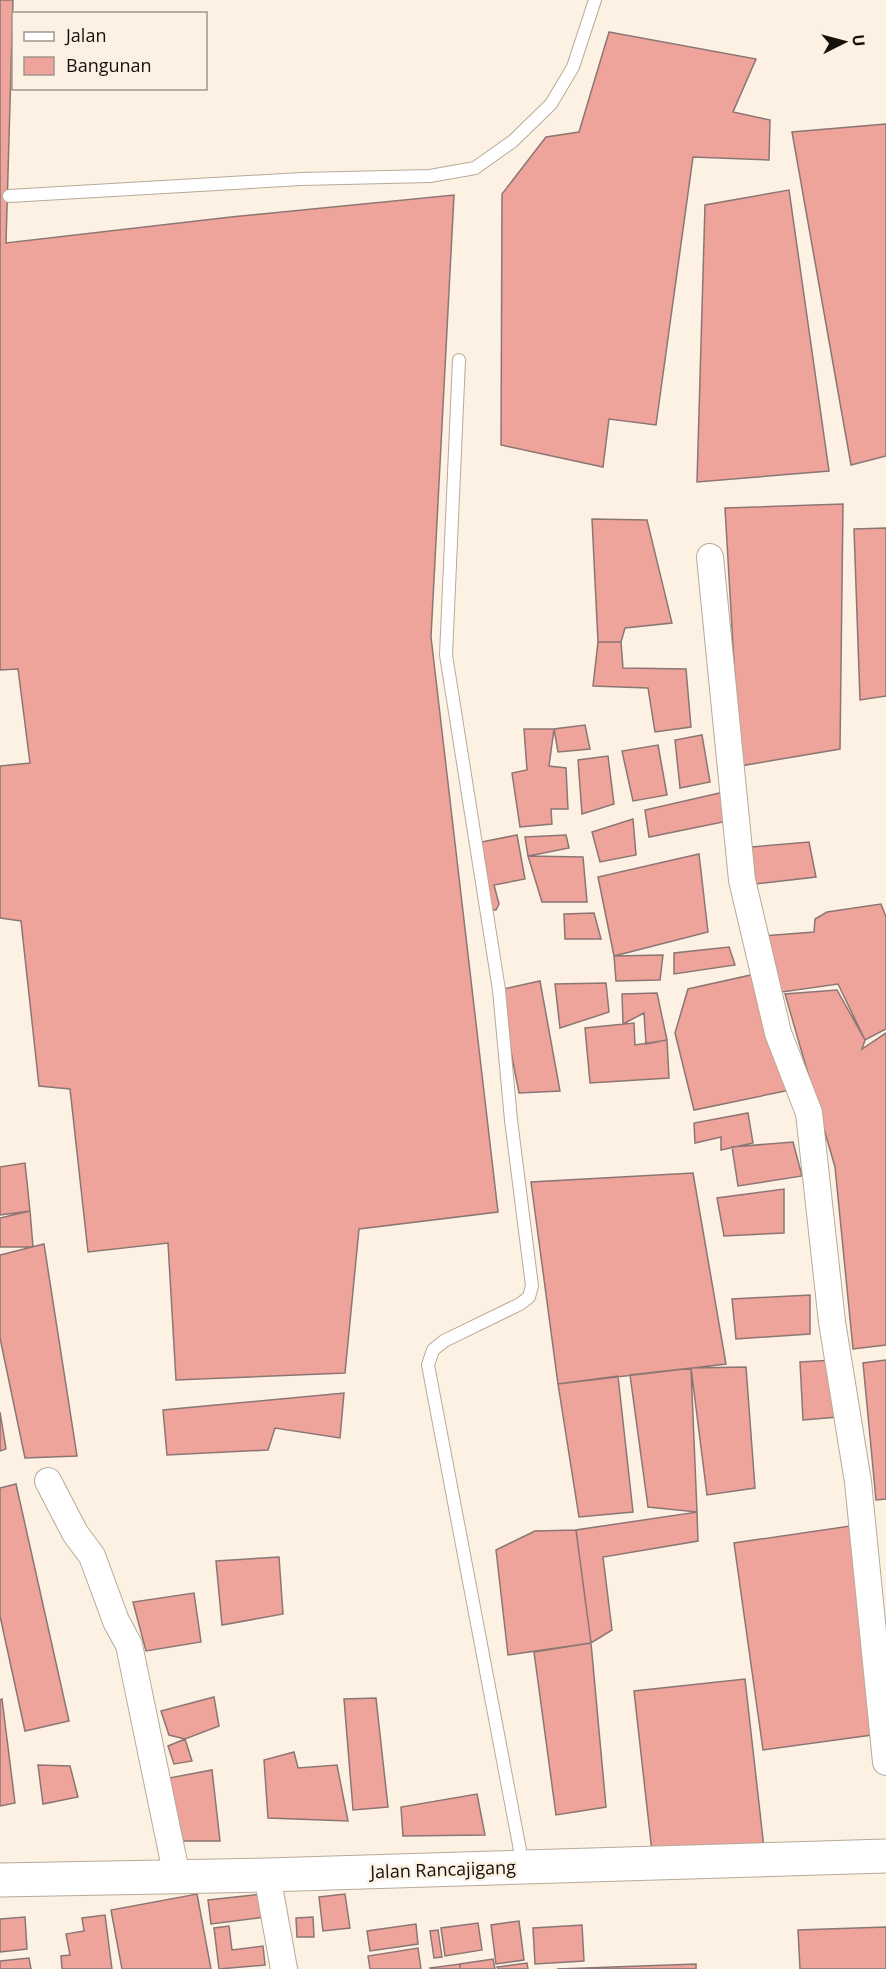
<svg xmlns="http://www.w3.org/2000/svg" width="886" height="1969" viewBox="0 0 886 1969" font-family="'Open Sans',sans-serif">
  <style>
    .building { fill: #eea39b; stroke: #8c7674; stroke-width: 1.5 }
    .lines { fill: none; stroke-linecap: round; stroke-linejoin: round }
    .lane-casing { stroke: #b7aa99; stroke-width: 14 }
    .street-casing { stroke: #b7aa99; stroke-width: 28 }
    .secondary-casing { stroke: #b7aa99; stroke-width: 35 }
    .lane { stroke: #fff; stroke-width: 12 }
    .street { stroke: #fff; stroke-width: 26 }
    .secondary { stroke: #fff; stroke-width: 33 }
    .labels { text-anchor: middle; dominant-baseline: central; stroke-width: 5; stroke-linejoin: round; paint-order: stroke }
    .street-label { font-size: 18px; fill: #16110b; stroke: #fdf1e3 }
  </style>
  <rect width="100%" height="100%" fill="#fdf1e3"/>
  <path class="building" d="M0,0H13L6,243L231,217L454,195L431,637L498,1212L359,1229L345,1373L176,1380L168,1243L88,1252L70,1089L39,1086L21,921L0,918V766L30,763L18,669L0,670Z
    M609,32L756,59L733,112L770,120L769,160L693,157L656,425L609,419L603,467L501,445L502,194L546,137L579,132Z
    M886,124V456L851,465L792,132Z
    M789,190L829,471L697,482L705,205Z
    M843,504L840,749L740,766L725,508Z
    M592,519L647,520L672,623L625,628L621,642H598Z
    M886,528V696L860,700L854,529Z
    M598,642H621L623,668L686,669L691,727L655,732L648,688L593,686Z
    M585,725L590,749L558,752L554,729Z
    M524,729H554L549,766L566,768L568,809H551L552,824L520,827L512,773L527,770Z
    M702,735L710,782L680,788L675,740Z
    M658,745L667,795L633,801L622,751Z
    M608,756L614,804L582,814L578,760Z
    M724,792L728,821L649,837L645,810Z
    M633,819L636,855L600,862L592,832Z
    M517,835L525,879L494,885L499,904L496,910L486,909L476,843Z
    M566,835L569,848L528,856L525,837Z
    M809,842L816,877L755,884L751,847Z
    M699,854L708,932L614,956L598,877Z
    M528,856L583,857L587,902H542Z
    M881,904L886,917V1029L865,1040L838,984L782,992L767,959L762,936L814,932L815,919L827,912Z
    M594,913L601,939H565L564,914Z
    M729,947L735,965L674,974V953Z
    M663,955L660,980L616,981L614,956Z
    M751,975L790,1090L694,1110L675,1033L688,989Z
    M540,981L560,1091L519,1093L499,990Z
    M606,983L609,1012L560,1028L555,984Z
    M837,990L865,1040L862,1049L886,1033V1345L853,1349L835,1167L785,994Z
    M657,993L667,1040L646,1044L644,1013L623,1024L622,994Z
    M634,1023L635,1045L667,1040L669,1078L590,1083L585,1028Z
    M748,1113L753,1143L721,1150V1137L695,1143L694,1123Z
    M793,1142L802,1176L738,1186L732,1147Z
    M25,1163L30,1211L0,1215V1167Z
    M693,1173L726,1364L558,1384L531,1182Z
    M784,1189V1233L724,1236L717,1198Z
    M30,1211L33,1247H0V1218Z
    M44,1244L77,1456L25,1458L0,1338V1255Z
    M810,1295V1334L736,1339L732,1299Z
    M834,1360L838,1417L803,1420L800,1362Z
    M886,1360V1499L876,1500L863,1363Z
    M746,1367L755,1488L707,1495L691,1368Z
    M691,1368L697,1512L648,1507L630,1375Z
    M618,1376L633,1512L579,1517L558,1384Z
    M344,1393L340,1438L275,1428L268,1450L167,1455L163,1410Z
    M0,1412L6,1449L0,1451Z
    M16,1484L69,1721L25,1731L0,1616V1488Z
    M697,1512L698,1541L603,1557L612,1630L591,1643L576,1530Z
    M850,1526L879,1734L763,1750L734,1543Z
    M576,1530L591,1643L508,1655L496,1550L535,1531Z
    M279,1557L283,1614L222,1625L216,1561Z
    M194,1593L201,1642L146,1651L133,1602Z
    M591,1643L606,1807L556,1815L534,1652Z
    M745,1679L764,1848L653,1861L634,1691Z
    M214,1697L219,1726L185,1739L169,1735L161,1711Z
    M376,1698L388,1807L353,1810L344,1699Z
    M2,1699L15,1803L0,1806V1700Z
    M185,1739L192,1761L174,1764L168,1746Z
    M294,1752L298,1768L337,1765L348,1821L268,1818L264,1760Z
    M38,1765L70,1766L78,1797L43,1804Z
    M212,1770L220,1841H183L169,1778Z
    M477,1794L485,1835L403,1836L401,1807Z
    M197,1894L211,1969H122L111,1910Z
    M263,1894L266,1917L211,1924L208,1900Z
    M345,1894L350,1928L323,1931L319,1897Z
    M105,1915L112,1969H62L61,1956L70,1955L66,1934L84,1931L82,1918Z
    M25,1917L27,1949L0,1952V1919Z
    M313,1917L314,1937H297L296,1918Z
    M519,1921L524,1960L496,1964L491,1925Z
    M478,1923L482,1950L445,1956L441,1928Z
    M416,1924L418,1944L370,1951L367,1931Z
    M582,1925L584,1961L535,1964L533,1928Z
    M229,1926L232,1950L263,1946L265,1965L219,1969L214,1928Z
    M886,1927V1969H800L798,1930Z
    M438,1930L442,1957L434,1958L430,1931Z
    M418,1948L421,1969H370L368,1956Z
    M29,1958L31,1969H0V1961Z
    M493,1959L495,1969H460V1964Z
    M527,1963L528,1969H498L497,1967Z
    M460,1964V1969H431L430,1968Z
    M696,1964V1969H557Z"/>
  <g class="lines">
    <defs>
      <path id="lane" d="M9,196L301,179L430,176L475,168L513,141L551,104L573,67L595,0
        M459,360L446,655L499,990L511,1120L532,1286L529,1297L520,1304L444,1341L433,1350L428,1365L523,1866"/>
      <path id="street" d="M710,557L742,880L778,1033L809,1113L832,1322L858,1482L886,1762
        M48,1481L75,1533L92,1556L116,1621L129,1645L177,1877
        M267,1875L284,1969"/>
      <path id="secondary" d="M0,1880L267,1875L886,1856"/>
    </defs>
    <use href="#lane" class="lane-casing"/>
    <use href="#street" class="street-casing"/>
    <use href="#secondary" class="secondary-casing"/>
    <use href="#lane" class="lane"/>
    <use href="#street" class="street"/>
    <use href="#secondary" class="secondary"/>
  </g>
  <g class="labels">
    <g class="street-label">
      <text transform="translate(443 1869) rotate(-2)">Jalan Rancajigang</text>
    </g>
  </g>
  <rect x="12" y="12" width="195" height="78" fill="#fdf1e3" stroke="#a1978d" stroke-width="1.5"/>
  <rect x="24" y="32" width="30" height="9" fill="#ffffff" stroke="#a1978d" stroke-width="1.5"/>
  <text x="66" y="42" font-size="18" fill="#16110b">Jalan</text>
  <rect x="24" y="57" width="30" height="18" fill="#eea39b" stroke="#a1978d" stroke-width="1.5"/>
  <text x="66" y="72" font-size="18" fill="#16110b">Bangunan</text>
  <g transform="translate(844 42) rotate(84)" stroke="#fdf1e3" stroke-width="4.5" paint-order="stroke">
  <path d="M0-4.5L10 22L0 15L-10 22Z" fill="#16110b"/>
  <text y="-9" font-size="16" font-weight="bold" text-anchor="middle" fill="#16110b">U</text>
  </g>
</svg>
